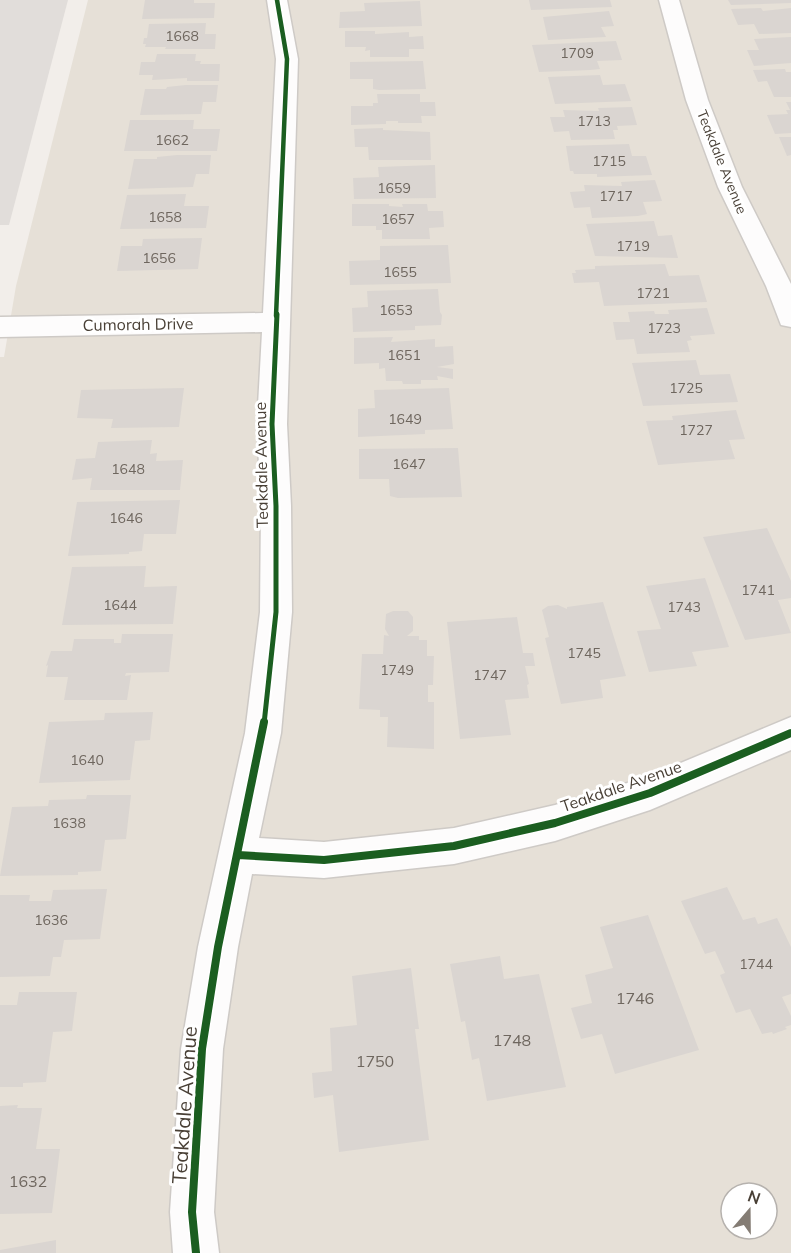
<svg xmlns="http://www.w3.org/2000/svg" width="791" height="1253" viewBox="0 0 791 1253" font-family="Mulish,sans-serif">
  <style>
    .residential { fill: #e6e0d7; fill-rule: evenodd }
    .parking { fill: #e1ddda }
    .building { fill: #dad5d1 }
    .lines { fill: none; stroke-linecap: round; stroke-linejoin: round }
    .minor-casing { stroke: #cecac6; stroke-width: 3 }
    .minor { fill: #fdfcfc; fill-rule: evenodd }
    .cycleway-far2-casing { stroke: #fff; stroke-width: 8 }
    .cycleway-far1-casing { stroke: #fff; stroke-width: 9 }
    .cycleway-casing { stroke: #fff; stroke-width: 11 }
    .cycleway-far2 { stroke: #1b5e20; stroke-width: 4.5 }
    .cycleway-far1 { stroke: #1b5e20; stroke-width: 5 }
    .cycleway { stroke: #1b5e20; stroke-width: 8 }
    .labels { text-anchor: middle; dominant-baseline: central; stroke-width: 6; stroke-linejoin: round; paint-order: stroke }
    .number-label { font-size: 14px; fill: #6e665e }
    .far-street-label { font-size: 14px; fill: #483f35; stroke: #fff }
    .street-label { font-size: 16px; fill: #483f35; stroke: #fff }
    .near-number-label { font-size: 16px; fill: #6e665e }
    .near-street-label { font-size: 20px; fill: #483f35; stroke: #fff }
  </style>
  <rect width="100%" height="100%" fill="#f2eeea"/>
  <path class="residential" d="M88,0H791V1253H0V357H4L16,286ZM731,1193H767V1229H731Z"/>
  <path class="parking" d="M0,0H68L9,225H0Z"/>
  <path class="building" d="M145,0H194V3H215L214,18L142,19Z
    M529,0H610L612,7L531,10Z
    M728,0H791V3L731,5Z
    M420,1L422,26L339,28L340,12L365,11L364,3Z
    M761,8L763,11L791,8V33L759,34L754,24L738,25L731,9Z
    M609,11L614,26L601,27L606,37L548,40L543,17Z
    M206,23L205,34H216L215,49H165L166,47H145L146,44H143L144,38H147L149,24Z
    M345,31H375V34L409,32V37L423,36L424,49H409V57H370V50L365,51L366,47H345Z
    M791,37V63L754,66L747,50H759L754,39Z
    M616,41L622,60L597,61L600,69L590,70L539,72L532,45Z
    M157,54H196L195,61H201L200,64H220L219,81H187V78L152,80L153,75H139L141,62H155Z
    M423,61L426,89L379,90L373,89V79H350V62Z
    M785,69L786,72H791V97H774L767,81L758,82L753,70Z
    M600,75L603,85L625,84L631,101L555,104L548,77Z
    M186,85H218L216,102H203L201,114L140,115L145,89H166L167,87Z
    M377,94H420V102H435L436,116H421L422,123H398V121H386V124L351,125V106H373V103H378Z
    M786,102H791V133L775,134L767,115L788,114L786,110H790Z
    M632,107L637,125L617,126L618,130H613L615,139L571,140L569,131L554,132L550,117H565L563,110L599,111L598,108Z
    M130,120H194L193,129H220L217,151H124Z
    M383,128V130L430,132L431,160H369L368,147H355L354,129Z
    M779,137H791V155L787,156Z
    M629,144L632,156H646L652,175L597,177V174H574L573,171H570L566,146Z
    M177,155H211L209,174H196L193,187L128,189L134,159H157V157Z
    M435,165L436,198L354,199L353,178L379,177L378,167Z
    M655,180L662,201L643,202L647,214L638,216L592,218L590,207L574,208L570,192L585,191L584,185L622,186L621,182Z
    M186,194L184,206H209L206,228L120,229L127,195Z
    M352,204H389V206L403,207L402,204H427L428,211H443L444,227L429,228L430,239H382V230H376V226H352Z
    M654,221L658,236L672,235L678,258L595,256L586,224Z
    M202,238L198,269L117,271L121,246H142L143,239Z
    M448,245L451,283L350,285L349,261L380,260V246Z
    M665,264L669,276L699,275L707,302L604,306L599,282L574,283L572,273H576L575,270L595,269V266Z
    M438,289L440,312L442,315L441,325L415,326V330L353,332L352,308L368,307L367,291Z
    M707,308L715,334L690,336L692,340L687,341L690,352L637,354L634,339L616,340L613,322H630L628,312L654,311L655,314H669L668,310Z
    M393,337L391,342L435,339V347L453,346L454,364L437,367L453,369V379L437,376L438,380H421V384H403L402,381H386L385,368L379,369V363L354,364V338Z
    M696,360L700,375L730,374L738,402L643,406L632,363Z
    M184,388L179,427L111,428L113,419L77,418L81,390Z
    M449,388L453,429L425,430V434L358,437V409L375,408L374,390Z
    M736,410L745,439L729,440L735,459L658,465L646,421L673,420L672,416Z
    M152,440L150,454L157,453L156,461L183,460L180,490H90L92,478L72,480L76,459L95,458L98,442Z
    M458,448L462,497L398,498L390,496L389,479H359V449Z
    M180,500L176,534H144L142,551L129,552V554L68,556L77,502Z
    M767,528L791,581V598L778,600L791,633L745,640L703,537Z
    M146,566L144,587L177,586L173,624L62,625L72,567Z
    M705,578L729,647L692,652L697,666L649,672L637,631L661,629L646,586Z
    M603,602L626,676L600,680L603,698L561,704L545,638L549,637L542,610L548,606L558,605L567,609V607Z
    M393,611H408L413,617V631L407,636H419V640H427V656H434L433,685H428V702H434V749L387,747L388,717H380V710L359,709L362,654H383L384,635L389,636L385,629L386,614Z
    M517,617L523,653H533L535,666H525L529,684L527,685L529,698L505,700L511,735L460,739L447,622Z
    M122,634H173L169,672L126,673L125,676L131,675L127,700H64L68,677H46L48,665L46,666L51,651H72L74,639H114V643H121Z
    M153,712L150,740L135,741L130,780L39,783L49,722L104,720L105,713Z
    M87,795H131L126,839L105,840L101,871L78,872V875L0,876L12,807L48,806L49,800L86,799Z
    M727,887L743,920L755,917L758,924L777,918L791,947V994L782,997L791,1016V1025L785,1027L787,1029L773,1034L772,1032L762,1034L750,1009L736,1013L720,975L725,973L715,951L705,954L681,901Z
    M107,889L100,939L64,940L61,957H53L50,976L0,977V895H30L29,901H51L53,890Z
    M648,915L699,1050L615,1074L602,1034L581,1039L571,1008L592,1003L585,975L613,968L600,927Z
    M500,956L504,979L539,974L566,1087L487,1101L479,1058L472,1060L465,1021L461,1022L450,964Z
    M411,968L419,1029H415L429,1140L339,1152L333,1095L314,1098L312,1073L332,1071L330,1028L357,1025L352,976Z
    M19,992H77L72,1031L53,1032L46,1082L23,1083V1087H0V1005H17Z
    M18,1105L17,1108H42L36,1149H60L52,1213L0,1214V1106Z
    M56,1240V1253H0V1250Z"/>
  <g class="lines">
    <defs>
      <path id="minor" d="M267,0H287L298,59L287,424L291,506L292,612L281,733L259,838L324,842L454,828L555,805L647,777L791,717V750L650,810L555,841L454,864L324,878L252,874L238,947L223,1049L214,1212L219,1253H173L170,1212L181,1049L198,947L245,733L260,612L261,506L257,424L262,332L0,337V317L263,313L276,59Z
        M659,0H679L708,100L742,187L791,284V327L781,325L766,286L718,187L686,100Z"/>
    </defs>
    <use href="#minor" class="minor-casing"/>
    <use href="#minor" class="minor"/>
    <defs>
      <path id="cycleway-far2" d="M276,316L287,59L277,0"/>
      <path id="cycleway-far1" d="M264,724L276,612V506L272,424L277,314"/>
      <path id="cycleway" d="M238,855L324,860L454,846L555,823L650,793L791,733
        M196,1253L192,1212L202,1049L218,947L264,722"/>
    </defs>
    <use href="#cycleway-far2" class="cycleway-far2-casing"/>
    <use href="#cycleway-far1" class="cycleway-far1-casing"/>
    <use href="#cycleway" class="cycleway-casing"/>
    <use href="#cycleway-far2" class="cycleway-far2"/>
    <use href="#cycleway-far1" class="cycleway-far1"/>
    <use href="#cycleway" class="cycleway"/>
  </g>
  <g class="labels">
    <g class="number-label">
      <text x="182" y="36">1668</text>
      <text x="577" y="53">1709</text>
      <text x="594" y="121">1713</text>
      <text x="172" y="140">1662</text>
      <text x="609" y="161">1715</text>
      <text x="394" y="188">1659</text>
      <text x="616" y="196">1717</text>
      <text x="165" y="217">1658</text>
      <text x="398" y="219">1657</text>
      <text x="633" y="246">1719</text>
      <text x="159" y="258">1656</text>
      <text x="400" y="272">1655</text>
      <text x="653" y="293">1721</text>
      <text x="396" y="310">1653</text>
      <text x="664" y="328">1723</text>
      <text x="404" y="355">1651</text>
      <text x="686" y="388">1725</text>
      <text x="405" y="419">1649</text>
      <text x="696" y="430">1727</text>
      <text x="409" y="464">1647</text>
      <text x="128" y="469">1648</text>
      <text x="126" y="518">1646</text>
      <text x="758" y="590">1741</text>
      <text x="120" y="605">1644</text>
      <text x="684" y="607">1743</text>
      <text x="584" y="653">1745</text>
      <text x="397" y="670">1749</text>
      <text x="490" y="675">1747</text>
      <text x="87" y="760">1640</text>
      <text x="69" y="823">1638</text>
      <text x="51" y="920">1636</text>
      <text x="756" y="964">1744</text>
    </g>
    <g class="far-street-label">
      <text transform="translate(722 162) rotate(68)">Teakdale Avenue</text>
    </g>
    <g class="street-label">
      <text transform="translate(138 324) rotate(-1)">Cumorah Drive</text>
      <text transform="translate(261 465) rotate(-91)">Teakdale Avenue</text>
      <text transform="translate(621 786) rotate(-19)">Teakdale Avenue</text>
    </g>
    <g class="near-number-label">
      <text x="635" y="998">1746</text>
      <text x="512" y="1040">1748</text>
      <text x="375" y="1061">1750</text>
      <text x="28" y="1181">1632</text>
    </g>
    <g class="near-street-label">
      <text transform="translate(184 1105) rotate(-86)">Teakdale Avenue</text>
    </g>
  </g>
  <g transform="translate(749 1211) rotate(20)"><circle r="28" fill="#ffffff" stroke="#b6b2ae" stroke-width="1.5"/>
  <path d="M0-4.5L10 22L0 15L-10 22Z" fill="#847c74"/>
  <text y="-9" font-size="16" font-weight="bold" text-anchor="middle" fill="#483f35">N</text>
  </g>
</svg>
